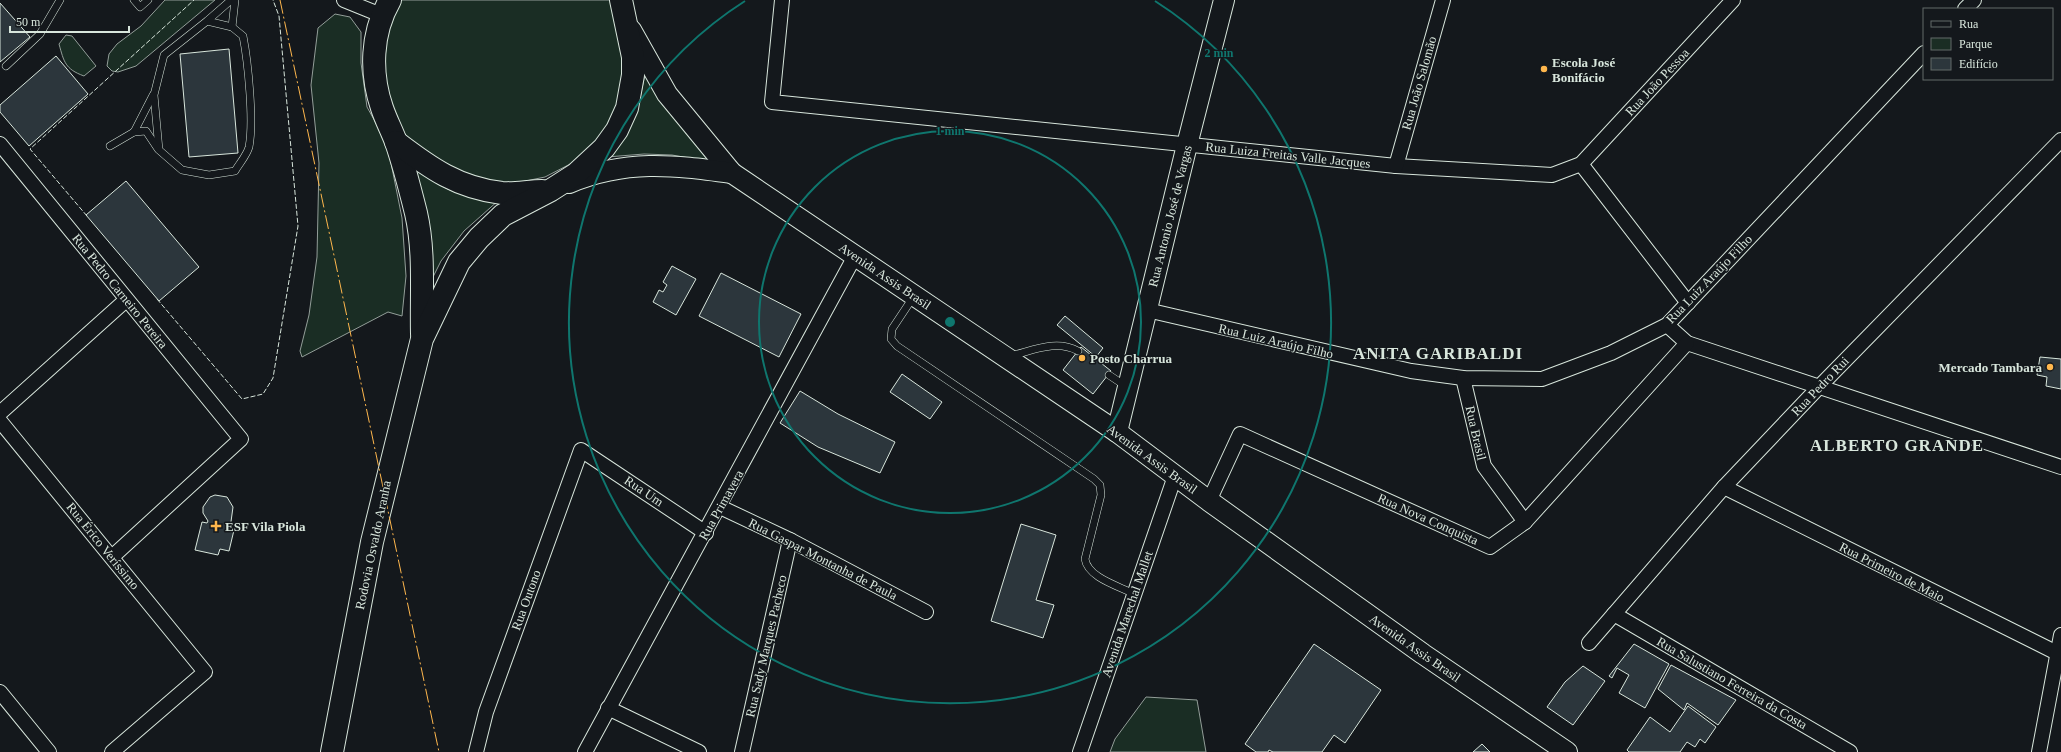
<svg xmlns="http://www.w3.org/2000/svg" width="2061" height="752" font-family="'Times New Roman',serif">
	<style>
		.green { fill: #1a2d24; stroke: #939e99 }
		.building { fill: #2c363c; stroke: #d8e6dc }
		.lines { fill: none; stroke-linecap: round; stroke-linejoin: round }
		.lane-casing { stroke: #d8e6dc; stroke-width: 8 }
		.street-casing { stroke: #d8e6dc; stroke-width: 16 }
		.secondary-casing { stroke: #d8e6dc; stroke-width: 22 }
		.highway-casing { stroke: #d8e6dc; stroke-width: 24 }
		.lane { stroke: #14181c; stroke-width: 7 }
		.street { stroke: #14181c; stroke-width: 14 }
		.secondary { stroke: #14181c; stroke-width: 20 }
		.highway { stroke: #14181c; stroke-width: 22 }
		.fence { stroke: #d8e6dc; stroke-width: 1; stroke-dasharray: 5 2; stroke-linecap: butt }
		.power { stroke: #ffb74d; stroke-width: 1; stroke-dasharray: 14 3 2 3; stroke-linecap: butt }
		.ring { fill: none; stroke: #0f766e; stroke-width: 2 }
		.poi-dot { fill: #ffb74d; stroke: #14181c; stroke-width: 1.5 }
		.labels { text-anchor: middle; dominant-baseline: central; stroke-width: 3; stroke-linejoin: round; paint-order: stroke }
		.poi-label { font-size: 13px; font-weight: bold; fill: #d8e6dc; stroke: #14181c; text-anchor: start }
		.street-label { font-size: 13px; fill: #d8e6dc; stroke: #14181c }
		.district-label { font-size: 17px; font-weight: bold; letter-spacing: 1px; fill: #d8e6dc; stroke: #14181c }
		.centre { fill: #0f766e; stroke: #14181c; stroke-width: 2 }
		.ring-label { font-size: 12px; text-anchor: middle; font-weight: bold; fill: #0f766e; stroke: #14181c; stroke-width: 3; stroke-linejoin: round; paint-order: stroke }
	</style>
	<rect width="100%" height="100%" fill="#14181c"/>
	<g class="green">
		<path d="M165,0H215L136,66L118,72L112,71L107,66L109,54L117,44L141,26Z"/>
		<path d="M398,0H610L626,54L618,106L601,136L576,161L545,177L511,184L476,182L416,148L405,134L388,103L382,51Z"/>
		<path d="M335,14L350,17L361,32V63L367,107L387,143L402,218L406,276L402,316L388,312L302,357L300,351L309,315L317,257L319,163L311,85L318,28Z"/>
		<path d="M66,35L72,36L96,66L84,76C65,69 64,62 59,44Z"/>
		<path d="M645,74L717,163L672,155L644,154L607,157L634,115L640,98Z"/>
		<path d="M416,169C447,192 461,197 499,200L464,231L441,261L427,289Z"/>
		<path d="M1146,697L1197,700L1206,752H1110L1115,739Z"/>
	</g>
	<g class="building">
		<path d="M0,3L30,37L0,62Z"/>
		<path d="M229,49L238,153L189,157L180,54Z"/>
		<path d="M56,56L88,94L29,146L0,112V105Z"/>
		<path d="M126,181L199,267L159,301L86,215Z"/>
		<path d="M672,266L696,279L676,315L653,302L659,290L663,292L667,285L663,282Z"/>
		<path d="M721,273L801,314L779,357L699,316Z"/>
		<path d="M1065,316L1103,348L1096,357L1057,325Z"/>
		<path d="M1081,347L1111,371L1093,394L1063,370Z"/>
		<path d="M2040,357L2061,359V389L2046,386L2047,377L2037,375Z"/>
		<path d="M902,374L942,402L930,419L890,392Z"/>
		<path d="M800,391L838,414L895,442L880,473L818,447L780,423Z"/>
		<path d="M215,495L227,497L233,507L230,529L234,530L229,551L220,549L218,555L195,550L202,522L207,523L208,521L203,513V507L210,497Z"/>
		<path d="M1021,524L1056,535L1036,600L1054,605L1043,638L991,621Z"/>
		<path d="M1314,644L1381,690L1345,743L1334,735L1322,752H1273L1269,750L1268,752H1256L1245,744Z"/>
		<path d="M1634,644L1669,664L1645,708L1619,693L1629,675L1617,668L1612,678L1609,676Z"/>
		<path d="M1671,665L1736,700L1718,725L1687,703L1684,710L1658,689Z"/>
		<path d="M1583,666L1605,681L1573,725L1547,707L1565,682Z"/>
		<path d="M1688,706L1716,727L1705,743L1700,739L1695,747L1687,742L1680,752H1629L1627,750L1650,717L1670,732Z"/>
		<path d="M1482,744L1490,752H1473Z"/>
	</g>
	<g class="lines">
		<g class="lane-casing">
			<g id="lane">
				<path d="M134,0L140,7L148,0"/>
				<path d="M207,21L232,27L243,36C248,62 254,121 249,147C247,155 239,164 235,171L209,175L182,170L159,150L154,95L164,55L207,21L231,0"/>
				<path d="M232,27L235,0"/>
				<path d="M6,66L40,34L60,0"/>
				<path d="M134,132L146,131L158,149"/>
				<path d="M110,146L134,132L153,95"/>
				<path d="M914,296L892,329L891,339L897,346L1094,479L1100,485L1101,495L1085,559C1088,578 1119,586 1134,594"/>
				<path d="M1010,356C1032,351 1056,339 1078,351"/>
				<path d="M1109,375L1127,387"/>
			</g>
		</g>
		<g class="street-casing">
			<g id="street">
				<path d="M344,0L381,15"/>
				<path d="M782,0L772,102L1396,166L1552,175L1581,164L1733,0"/>
				<path d="M1965,9L1974,0"/>
				<path d="M0,144L241,439L112,557"/>
				<path d="M1581,164L1688,303"/>
				<path d="M1396,166L1443,0"/>
				<path d="M1147,310L1411,371L1463,378L1542,379L1611,353L1667,325L1924,53"/>
				<path d="M1667,325L1687,343L2061,467"/>
				<path d="M1463,378L1484,466L1525,522"/>
				<path d="M0,413L126,300"/>
				<path d="M0,421L205,672L112,752"/>
				<path d="M1724,487L2061,655"/>
				<path d="M1209,501L1240,434L1490,547L1525,522L1687,343"/>
				<path d="M720,507L790,540L926,612"/>
				<path d="M1614,614L1850,752"/>
				<path d="M1589,643L1724,487L1819,387L2061,140"/>
				<path d="M0,692L49,752"/>
				<path d="M608,708L699,752"/>
				<path d="M476,752L486,712L581,450L706,533"/>
				<path d="M585,752L855,256"/>
				<path d="M742,752L790,540"/>
				<path d="M1080,752L1175,476"/>
				<path d="M2039,752L2061,635"/>
			</g>
		</g>
		<g class="secondary-casing">
			<g id="secondary">
				<path d="M631,30L667,94L732,173L1117,432L1209,501L1423,654L1567,752"/>
				<path d="M569,183C626,159 672,165 732,173"/>
				<path d="M1117,432L1187,145L1224,0"/>
			</g>
		</g>
		<g class="highway-casing">
			<g id="highway">
				<path d="M390,0C371,33 370,73 382,108C386,120 392,131 396,142C404,165 410,189 416,213C425,252 421,294 422,334"/>
				<path d="M396,142C430,168 458,188 502,193C515,194 529,191 542,191"/>
				<path d="M332,752L372,542L422,339L459,262L479,238L503,215L551,190L576,174L604,148L617,130L627,108L633,75V57L621,0"/>
			</g>
		</g>
		<use href="#lane" class="lane"/>
		<use href="#street" class="street"/>
		<use href="#secondary" class="secondary"/>
		<use href="#highway" class="highway"/>
		<g class="fence">
			<path d="M87,216L30,149L194,0"/>
			<path d="M157,299L242,399L263,394L273,378L298,226L279,16L273,0"/>
		</g>
		<path class="power" d="M280,0L439,752"/>
	</g>
	<g class="ring">
		<circle cx="950" cy="322" r="191"/>
		<path d="M1155 1A381 381 0 1 1 745 1"/>
	</g>
	<g class="poi-dot">
		<circle cx="1544" cy="69" r="4"/>
		<circle cx="1082" cy="358" r="4"/>
		<circle cx="2050" cy="367" r="4"/>
		<path d="M214 520h4v4h4v4h-4v4h-4v-4h-4v-4h4z"/>
	</g>
	<g class="labels">
		<g class="poi-label">
			<text x="1552" y="62">Escola José<tspan x="1552" dy="15">Bonifácio</tspan></text>
			<text x="1090" y="358">Posto Charrua</text>
			<text x="2042" y="367" text-anchor="end">Mercado Tambara</text>
			<text x="225" y="526">ESF Vila Piola</text>
		</g>
		<g class="street-label">
			<text transform="translate(1657 82) rotate(-47)">Rua João Pessoa</text>
			<text transform="translate(1419 83) rotate(-74)">Rua João Salomão</text>
			<text transform="translate(1288 155) rotate(6)">Rua Luiza Freitas Valle Jacques</text>
			<text transform="translate(1170 216) rotate(-76)">Rua Antonio José de Vargas</text>
			<text transform="translate(885 276) rotate(34)">Avenida Assis Brasil</text>
			<text transform="translate(1709 279) rotate(-46)">Rua Luiz Araújo Filho</text>
			<text transform="translate(120 291) rotate(51)">Rua Pedro Carneiro Pereira</text>
			<text transform="translate(1276 341) rotate(13)">Rua Luiz Araújo Filho</text>
			<text transform="translate(1820 386) rotate(-46)">Rua Pedro Rui</text>
			<text transform="translate(1476 433) rotate(77)">Rua Brasil</text>
			<text transform="translate(1152 459) rotate(36)">Avenida Assis Brasil</text>
			<text transform="translate(644 491) rotate(34)">Rua Um</text>
			<text transform="translate(721 505) rotate(-61)">Rua Primavera</text>
			<text transform="translate(1428 519) rotate(24)">Rua Nova Conquista</text>
			<text transform="translate(373 545) rotate(-78)">Rodovia Osvaldo Aranha</text>
			<text transform="translate(103 546) rotate(51)">Rua Érico Veríssimo</text>
			<text transform="translate(823 559) rotate(27)">Rua Gaspar Montanha de Paula</text>
			<text transform="translate(1892 572) rotate(27)">Rua Primeiro de Maio</text>
			<text transform="translate(526 600) rotate(-70)">Rua Outono</text>
			<text transform="translate(1127 614) rotate(-71)">Avenida Marechal Mallet</text>
			<text transform="translate(766 646) rotate(-77)">Rua Sady Marques Pacheco</text>
			<text transform="translate(1415 648) rotate(35)">Avenida Assis Brasil</text>
			<text transform="translate(1732 683) rotate(30)">Rua Salustiano Ferreira da Costa</text>
		</g>
		<g class="district-label">
			<text x="1438" y="353">ANITA GARIBALDI</text>
			<text x="1897" y="445">ALBERTO GRANDE</text>
		</g>
	</g>
	<circle cx="950" cy="322" r="6" class="centre"/>
	<g class="ring-label">
		<text x="1219" y="57">2 min</text>
		<text x="950" y="135">1 min</text>
	</g>
	<rect x="1923" y="8" width="130" height="72" fill="#14181c" stroke="#626a69"/>
	<rect x="1931" y="21" width="20" height="6" fill="#14181c" stroke="#626a69"/>
	<text x="1959" y="28" font-size="12" fill="#d8e6dc">Rua</text>
	<rect x="1931" y="38" width="20" height="12" fill="#1a2d24" stroke="#626a69"/>
	<text x="1959" y="48" font-size="12" fill="#d8e6dc">Parque</text>
	<rect x="1931" y="58" width="20" height="12" fill="#2c363c" stroke="#626a69"/>
	<text x="1959" y="68" font-size="12" fill="#d8e6dc">Edifício</text>
	<path d="M10 26v6h119v-6" fill="none" stroke="#d8e6dc" stroke-width="2"/>
	<text x="16" y="26" font-size="12" fill="#d8e6dc" stroke="#14181c" stroke-width="3" paint-order="stroke">50 m</text>
</svg>
